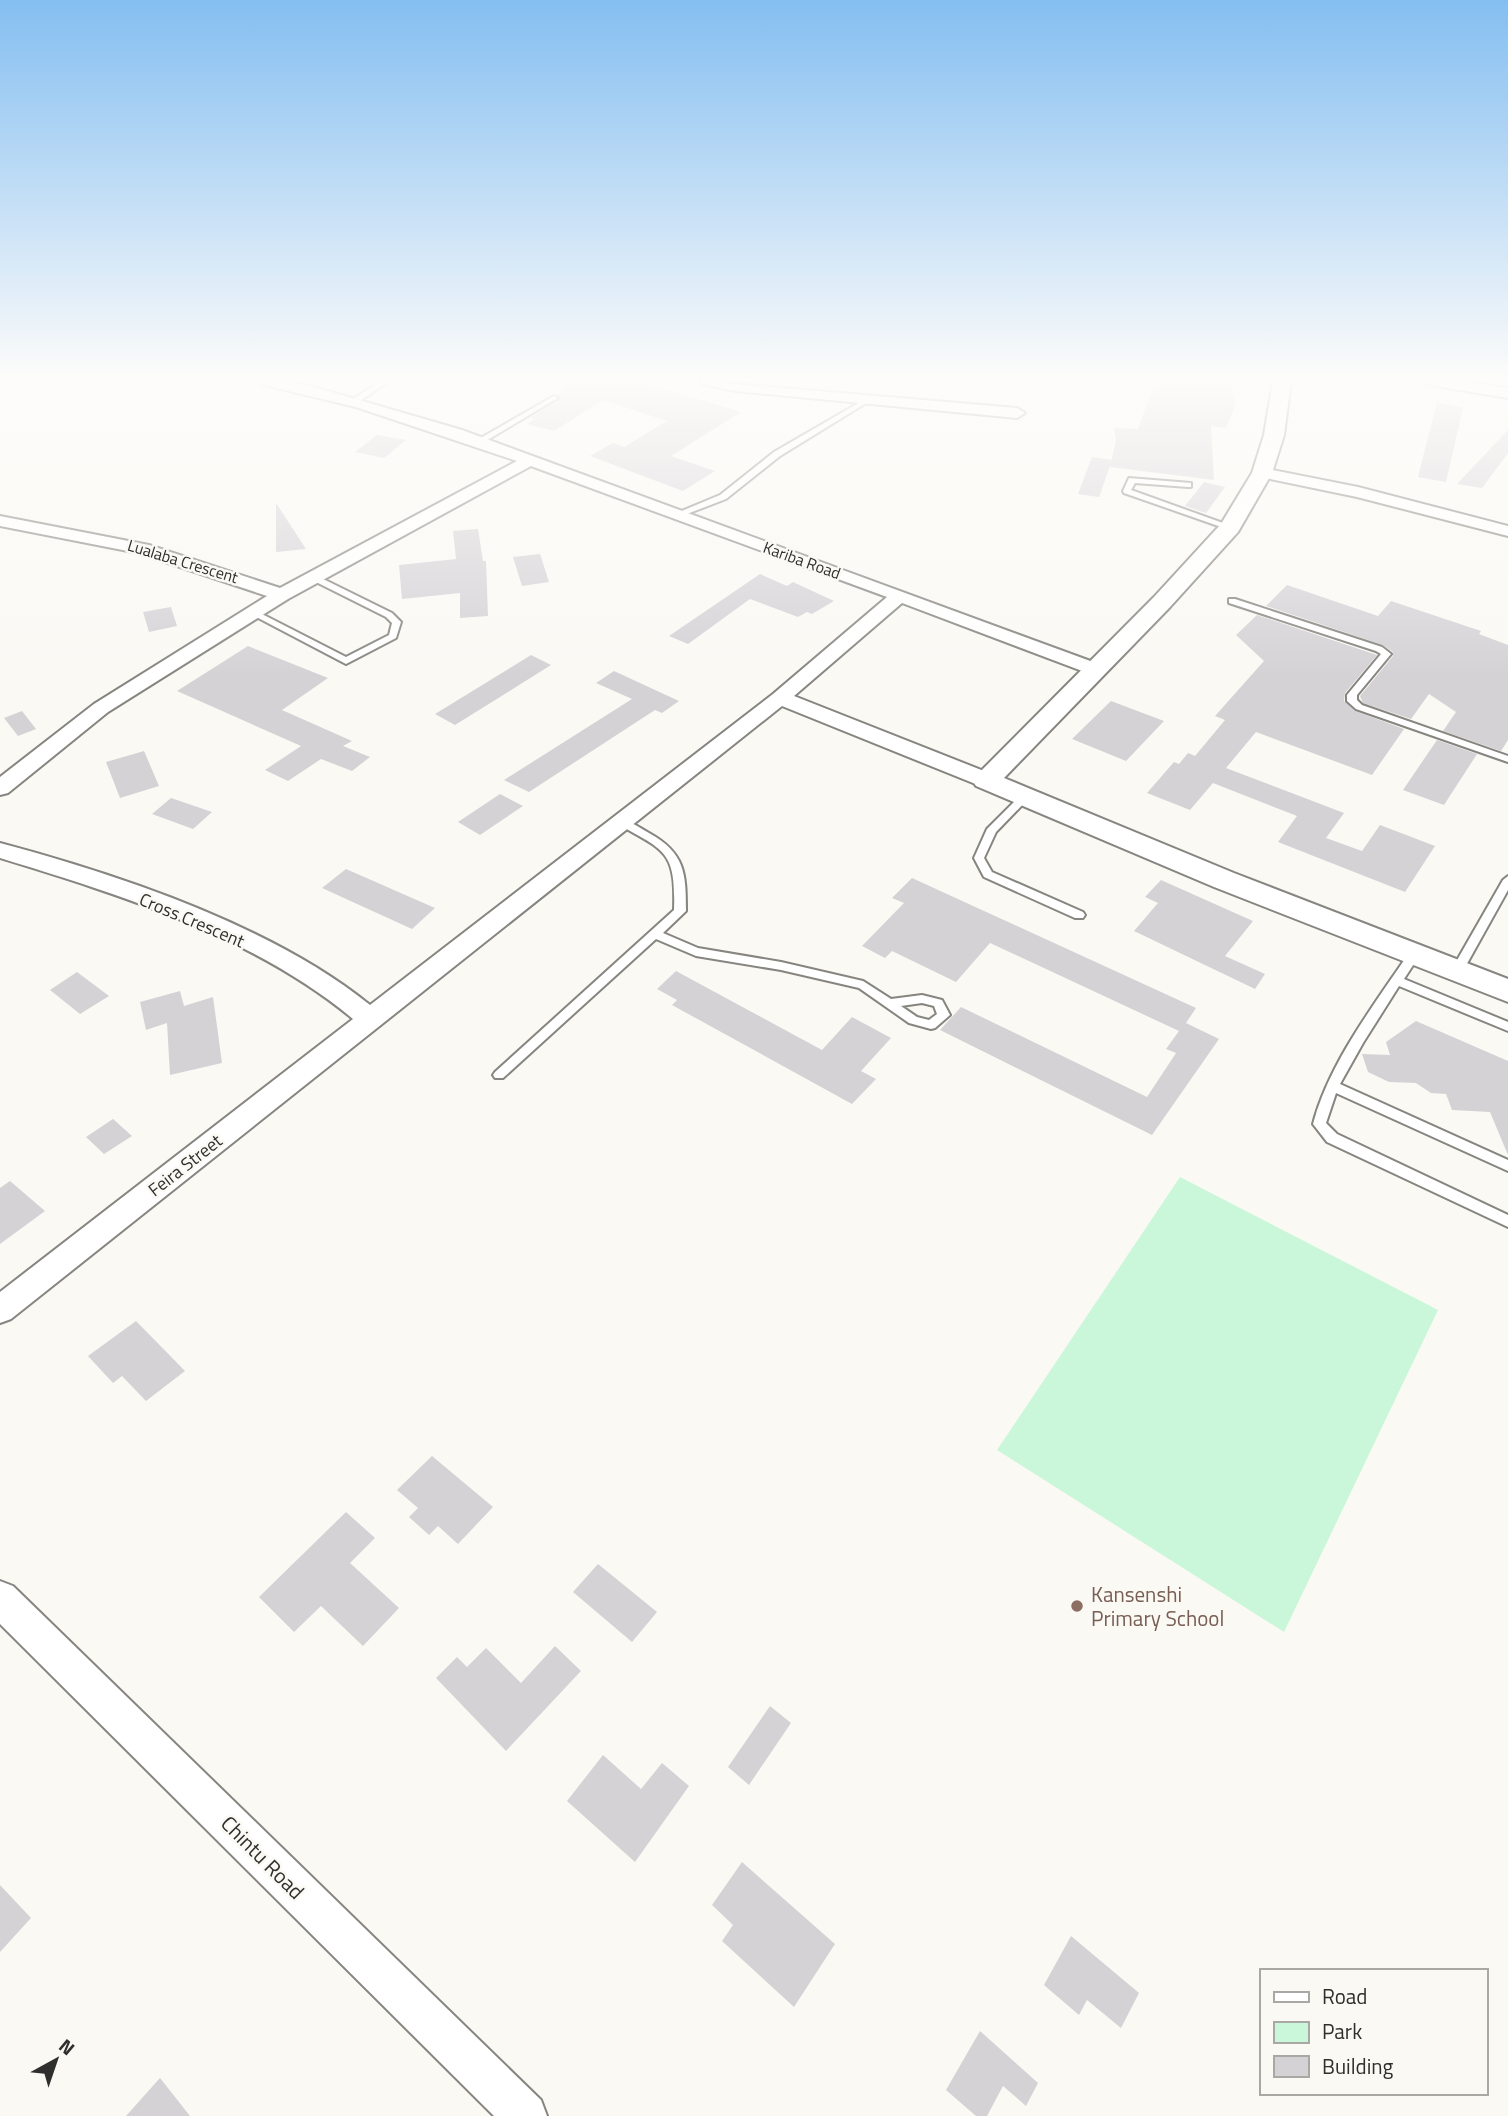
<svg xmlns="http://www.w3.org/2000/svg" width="1508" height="2116" font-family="'Titillium Web',sans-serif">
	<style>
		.green { fill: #caf7d9 }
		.building { fill: #d5d2d6 }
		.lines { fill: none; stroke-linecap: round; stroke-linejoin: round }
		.service-casing { stroke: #868580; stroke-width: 4 }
		.minor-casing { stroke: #868580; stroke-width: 4 }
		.tertiary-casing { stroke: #868580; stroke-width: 4 }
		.service { fill: #fff; fill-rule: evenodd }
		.minor { fill: #fff; fill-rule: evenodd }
		.tertiary { fill: #fff; fill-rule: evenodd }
		.education-dot { fill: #8d6e63; stroke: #fbf9f4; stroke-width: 2.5 }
		.labels { text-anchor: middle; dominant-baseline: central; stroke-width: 5; stroke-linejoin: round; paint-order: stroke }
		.far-street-label { font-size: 16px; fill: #2f2f2d; stroke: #fbf9f4 }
		.street-label { font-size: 18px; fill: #2f2f2d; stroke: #fbf9f4 }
		.near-education-label { font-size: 21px; fill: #785e54; stroke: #fbf9f4; text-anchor: start }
		.near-street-label { font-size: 21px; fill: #2f2f2d; stroke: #fbf9f4 }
	</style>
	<rect width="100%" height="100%" fill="#fbf9f4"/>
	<path class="green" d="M1180,1177L1438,1310L1284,1632L997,1450Z"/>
	<g class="building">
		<path d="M574,381H638L741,412L671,456L715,471L683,491L590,456L613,443L624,447L667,421L603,400L554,431L527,424L535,419L530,418L559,400L557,395Z"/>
		<path d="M1156,381H1229L1236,403L1226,428L1211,426L1214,480L1110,467L1116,440L1114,428L1138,429Z"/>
		<path d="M1437,402L1463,408L1446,482L1418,477Z"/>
		<path d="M1508,430V453L1482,488L1457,484Z"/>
		<path d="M377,435L406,440L384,458L355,452Z"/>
		<path d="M1092,457L1112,460L1099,497L1078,494Z"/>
		<path d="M1204,482L1225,487L1206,513L1185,506Z"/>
		<path d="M276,503L306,549L276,552Z"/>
		<path d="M478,529L483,561H486L488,616L460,618V593L402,599L399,565L456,559L453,531Z"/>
		<path d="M540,554L549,582L522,586L513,557Z"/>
		<path d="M760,574L787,586L793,582L834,601L812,614L807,612L798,617L750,599L688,644L669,636Z"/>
		<path d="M1287,585L1378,616L1391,601L1481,631L1479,634L1508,645V740L1501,751L1443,731L1456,712L1429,694L1411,719L1363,703L1360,696L1393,656V652L1383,645L1266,606Z"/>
		<path d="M171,607L177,626L149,632L143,612Z"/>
		<path d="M1257,615L1377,655L1345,693L1344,701L1355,711L1404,729L1372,775L1256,732L1226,768L1344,813L1326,838L1362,851L1380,825L1435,846L1405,892L1278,842L1297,816L1213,783L1190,810L1147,793L1174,762L1179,764L1188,753L1195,756L1225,720L1215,716L1264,661L1236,635Z"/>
		<path d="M248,646L328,678L282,710L352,741L343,746L370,757L352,771L321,759L288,781L265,770L301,746L177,691Z"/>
		<path d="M531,655L551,665L455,725L435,714Z"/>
		<path d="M614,671L679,701L662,713L655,710L529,792L504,780L632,699L596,683Z"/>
		<path d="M1111,701L1164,721L1126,761L1072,739Z"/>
		<path d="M22,711L36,729L18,736L4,718Z"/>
		<path d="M1437,740L1477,754L1444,805L1403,790Z"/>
		<path d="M144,751L159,786L120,798L106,762Z"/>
		<path d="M500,794L523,806L480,835L458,822Z"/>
		<path d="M171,798L212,812L193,829L152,814Z"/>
		<path d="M346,869L435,908L412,929L322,888Z"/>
		<path d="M912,878L1196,1008L1186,1023L1219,1039L1152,1135L940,1030L961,1007L1147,1097L1176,1053L1166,1049L1179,1031L990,943L956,982L892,951L885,958L862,946L904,903L892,898Z"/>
		<path d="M1161,880L1253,921L1225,956L1265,974L1255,989L1134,931L1158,903L1145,897Z"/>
		<path d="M676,971L822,1050L852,1017L891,1038L861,1071L876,1079L852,1104L672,1005L677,1000L657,989Z"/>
		<path d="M77,972L109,996L80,1014L50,990Z"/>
		<path d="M180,991L184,1006L213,997L222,1063L170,1075L167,1023L146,1030L140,1002Z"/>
		<path d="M1416,1021L1508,1061V1155L1490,1112L1452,1110L1446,1094L1431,1093L1416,1083L1389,1082L1368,1072L1362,1054L1390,1055L1386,1042Z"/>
		<path d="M113,1119L132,1136L104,1154L86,1137Z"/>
		<path d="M10,1181L45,1211L0,1244V1188Z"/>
		<path d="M136,1321L185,1371L146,1401L122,1376L113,1383L88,1356Z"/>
		<path d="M432,1456L493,1507L458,1544L438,1526L429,1535L409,1517L418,1508L397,1490Z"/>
		<path d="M346,1512L375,1538L350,1563L399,1608L363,1646L321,1606L294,1632L259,1597Z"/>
		<path d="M598,1564L657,1612L632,1642L573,1592Z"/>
		<path d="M555,1646L581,1671L506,1751L436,1678L457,1657L467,1667L486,1648L521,1683Z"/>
		<path d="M770,1706L791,1723L749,1785L728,1767Z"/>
		<path d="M603,1755L641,1789L662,1763L689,1786L635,1862L567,1801Z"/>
		<path d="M742,1862L835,1944L794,2007L722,1941L733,1925L712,1905Z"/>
		<path d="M0,1885L31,1918L0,1952Z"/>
		<path d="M1071,1936L1139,1993L1121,2028L1087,2000L1079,2015L1044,1985Z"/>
		<path d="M980,2031L1038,2083L1026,2106L1003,2086L987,2116H976L946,2090Z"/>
		<path d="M160,2078L190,2116H126Z"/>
	</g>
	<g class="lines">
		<g class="service-casing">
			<g id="service">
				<path d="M381,381H389L357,403L350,401Z"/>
				<path d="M554,396L558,398L556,399L479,445L472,443Z"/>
				<path d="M869,397L873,399L871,400L780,456L726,499L679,517L672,515L720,495L774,452Z"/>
				<path d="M1129,478L1191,483V487H1188L1135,483L1131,490L1234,527L1227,529L1124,493L1123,491Z"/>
				<path d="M315,575L392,613L401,622L396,638L346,664L249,613L256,611L346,657L389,635L392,623L386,617L312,580L311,578Z"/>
				<path d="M1229,599H1235L1382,647L1391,654L1357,695V700L1362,705L1508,756V762L1356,709L1347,701V695L1381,654L1376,651L1229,603Z"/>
				<path d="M1024,795L1029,798L996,832L984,858L992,872L1083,912L1085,915L1083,918H1075L984,877L974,858L987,829L1020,796Z"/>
				<path d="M620,818C630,821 640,828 649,833C685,853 686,873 686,911L663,933L698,948L781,962L863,981L891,999L922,995L942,1000L950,1015L935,1028L931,1029L909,1023L859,988L781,970L696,956L656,939L503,1078H495L493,1075L495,1072L674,910C676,850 665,851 616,823V819ZM922,1003L934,1006L937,1014L929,1020L917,1017L901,1006Z"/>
				<path d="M1508,876V890L1464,969L1458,973L1454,972L1452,969L1503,880Z"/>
				<path d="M1413,952L1419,956L1404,979L1508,1022V1031L1399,986L1363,1043L1340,1084L1508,1160V1171L1336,1093L1326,1123L1337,1134L1508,1215V1227L1327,1142L1313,1124C1329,1063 1374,1005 1409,953Z"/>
			</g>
		</g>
		<g class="minor-casing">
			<g id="minor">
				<path d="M258,381H286L314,387L462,430L1104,666L1107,670L1097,676L1090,674L902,603L794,696L994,775L997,780L994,785H978L782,706L11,1319L0,1323V1292L353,1019C255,937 121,895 0,858V843C120,875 274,927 370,1005L773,694L887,597L531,466L288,599L108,712L8,793L0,795V777L94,704L267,596L138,553L0,526V516L149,545L280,588L517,461L356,407L260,384Z"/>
				<path d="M700,381L1017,408L1025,413L1017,418L736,391L702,384Z"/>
				<path d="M1423,381H1458L1508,388V398L1430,385Z"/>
				<path d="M1262,468L1358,487L1508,526V536L1357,497L1256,476L1254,473Z"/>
				<path d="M0,1581L13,1586L541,2100L547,2116H494L0,1624Z"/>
			</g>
		</g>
		<g class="tertiary-casing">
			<path id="tertiary" d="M1273,381H1291L1284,435L1272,473L1238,532L1170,607L1004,778L1234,873L1508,979V1002L1214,887L976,786L972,780L1154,597L1221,524L1252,473L1264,435Z"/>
		</g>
		<use href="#service" class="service"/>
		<use href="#minor" class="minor"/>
		<use href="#tertiary" class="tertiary"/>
	</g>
	<linearGradient id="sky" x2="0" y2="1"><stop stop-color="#84bef1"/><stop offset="0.56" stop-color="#fdfcfa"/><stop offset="1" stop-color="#fdfcfa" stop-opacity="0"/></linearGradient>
	<rect width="1508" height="677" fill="url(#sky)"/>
	<circle class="education-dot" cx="1077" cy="1606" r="7"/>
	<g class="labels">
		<g class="far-street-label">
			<text transform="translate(802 560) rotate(20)">Kariba Road</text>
			<text transform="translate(183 561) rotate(17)">Lualaba Crescent</text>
		</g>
		<g class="street-label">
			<text transform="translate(192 920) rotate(23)">Cross Crescent</text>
			<text transform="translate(185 1165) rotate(-38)">Feira Street</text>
		</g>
		<g class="near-education-label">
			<text x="1091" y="1594">Kansenshi<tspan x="1091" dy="24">Primary School</tspan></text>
		</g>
		<g class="near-street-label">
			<text transform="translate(263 1857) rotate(45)">Chintu Road</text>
		</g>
	</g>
	<rect x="1260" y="1969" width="228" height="126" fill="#fbf9f4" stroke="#a9a8a4" stroke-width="2"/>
	<rect x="1274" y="1992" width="35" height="10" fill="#ffffff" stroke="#a9a8a4" stroke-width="2"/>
	<text x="1322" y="2004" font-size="21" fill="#2f2f2d">Road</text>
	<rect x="1274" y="2022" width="35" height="21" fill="#caf7d9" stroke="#a9a8a4" stroke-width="2"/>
	<text x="1322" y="2039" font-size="21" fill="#2f2f2d">Park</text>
	<rect x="1274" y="2056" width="35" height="21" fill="#d5d2d6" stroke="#a9a8a4" stroke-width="2"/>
	<text x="1322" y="2074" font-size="21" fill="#2f2f2d">Building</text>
	<g transform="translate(56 2060) rotate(40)" stroke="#fbf9f4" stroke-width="5" paint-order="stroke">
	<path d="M0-5L12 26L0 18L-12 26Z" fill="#2f2f2d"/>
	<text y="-10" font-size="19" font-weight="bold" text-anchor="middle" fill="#2f2f2d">N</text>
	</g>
</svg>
